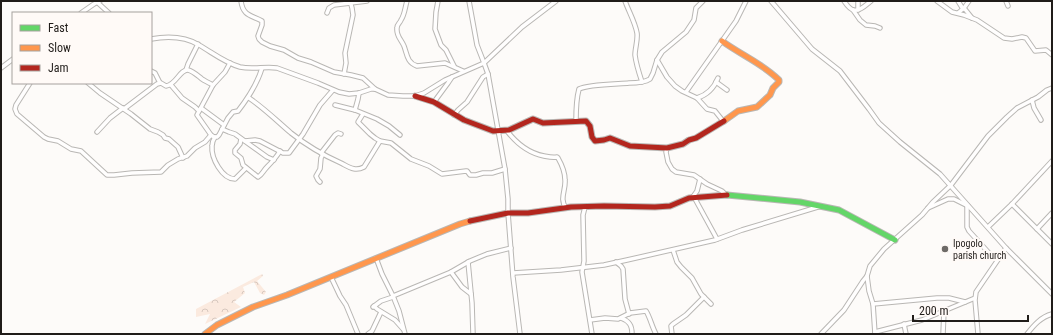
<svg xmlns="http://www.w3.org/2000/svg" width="1053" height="335" font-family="'Roboto Condensed',sans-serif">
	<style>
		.forest { fill: url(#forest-crowns) }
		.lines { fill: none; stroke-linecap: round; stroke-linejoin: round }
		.street-casing { stroke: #b9b7b4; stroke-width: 5.5 }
		.fast-casing { stroke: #b9b7b4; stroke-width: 7 }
		.slow-casing { stroke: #b9b7b4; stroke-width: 7 }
		.jam-casing { stroke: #b9b7b4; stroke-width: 7 }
		.street { stroke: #fffefe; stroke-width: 3.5 }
		.fast { stroke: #63d668; stroke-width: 5 }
		.slow { stroke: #ff974d; stroke-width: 5 }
		.jam { stroke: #b3261e; stroke-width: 5 }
		.poi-dot { fill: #6d6a67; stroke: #fffaf7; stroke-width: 1.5 }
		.labels { text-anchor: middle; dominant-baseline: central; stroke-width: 4; stroke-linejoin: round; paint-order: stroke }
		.poi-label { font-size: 10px; fill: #201c19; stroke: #fffaf7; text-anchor: start }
	</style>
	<defs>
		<pattern id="forest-crowns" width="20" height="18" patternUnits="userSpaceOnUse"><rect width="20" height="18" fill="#fbeadf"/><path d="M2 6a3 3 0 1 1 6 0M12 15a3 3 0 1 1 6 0" fill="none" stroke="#d7c8bf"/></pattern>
	</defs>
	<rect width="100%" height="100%" fill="#fdfbf9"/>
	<path class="forest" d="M262,274L263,276L257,281L266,292L264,295L260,293L254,282L243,287L245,293L234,302L241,307L205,324L210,314L196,317V309Z"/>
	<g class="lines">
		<g class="street-casing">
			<g id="street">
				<path d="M241,1C243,16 251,15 262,21V25L258,36L259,39L262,42L270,46L284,50L298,58L311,62L334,72L351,75L363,78L375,89"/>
				<path d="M407,1C405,7 405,14 401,20C400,23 397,24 397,28C396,36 401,39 404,46C407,54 407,63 417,66L445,63L463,71"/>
				<path d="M438,1L436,12L435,29L441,45L446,50L454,66"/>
				<path d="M469,1L477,45L484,63L488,74L505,169L508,199V213L513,277L520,334"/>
				<path d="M625,1C629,12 635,22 637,33C638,40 635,48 635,55C636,64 639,73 642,82"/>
				<path d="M771,1L812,49L840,71L869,109L879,123L900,142L940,174L1006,248L1052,294"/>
				<path d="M844,1C846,4 850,10 854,10C859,12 867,4 871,1"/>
				<path d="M858,1V10"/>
				<path d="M937,1L952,12L964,15L977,20L1004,38L1012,39L1022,37L1026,38L1035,51L1046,50L1052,55"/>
				<path d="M958,1L963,9"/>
				<path d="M1006,1L1008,6"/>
				<path d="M98,3L109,13"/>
				<path d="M964,8L972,18"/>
				<path d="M853,10L860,20L866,25L875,26L880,28"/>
				<path d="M81,13L94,4L100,1"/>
				<path d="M327,13L329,8L334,5L367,1"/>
				<path d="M958,13L964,8L969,1"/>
				<path d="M151,39C168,36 184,36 199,45C213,53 225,63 240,67C253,70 265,66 277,68L318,83L339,92L349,94L359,93L371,89H375L388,95L403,96H415L424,93L445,80L484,63L522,27L556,1"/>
				<path d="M657,60L667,77L675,86L682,91L697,98L707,109L715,111L723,121"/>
				<path d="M230,63L225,72L213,85L197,115L211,135L214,137H217L219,135L228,118L233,112L238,111C248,98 257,85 262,68"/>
				<path d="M1,68L13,59"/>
				<path d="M186,70L188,64L198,44"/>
				<path d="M151,71L155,73L160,83"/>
				<path d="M344,74L346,63L345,53L353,15L352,8L350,1"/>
				<path d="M716,82L727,90"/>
				<path d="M30,83L16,105L15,109L17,114L44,137L48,139L58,141L71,149L81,151L107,175H114L132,173L161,172L168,165L178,159L187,156L195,148L205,142L211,135"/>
				<path d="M88,83L100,93L131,114L150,129L158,132L163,135L165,138L169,139L178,147L183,158"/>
				<path d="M171,85L182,98L195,107L199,111"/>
				<path d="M686,92L736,21L746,1"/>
				<path d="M249,98C264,108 277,121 291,133C306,145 323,155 341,163C349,167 355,172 364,167L380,141"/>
				<path d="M697,98C707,95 714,88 718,78"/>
				<path d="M1032,100L1034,108L1041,120"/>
				<path d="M434,102L448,83L452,77"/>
				<path d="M335,105L355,110L377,119L389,126L400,135"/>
				<path d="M201,108L224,125"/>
				<path d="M124,109L157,84L161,83L166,86C176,85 180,69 188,70C193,71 198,76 202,79C205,81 209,83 213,85"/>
				<path d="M355,110L358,99L359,93"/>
				<path d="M363,114L358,122L370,134L375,138L380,141L391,143L411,159L429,166L442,174L466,171H467L470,175H476L483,173H492L505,169"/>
				<path d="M454,115L458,110L467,102L483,77L488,74"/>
				<path d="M576,121C576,110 576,100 579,89C588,84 618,84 629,83C636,83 644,83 650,79L653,73L657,60L662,52L686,32L694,20L696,8L703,1"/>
				<path d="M222,129L229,132L235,134L267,157L274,160"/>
				<path d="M507,131C517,144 528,153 544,156C549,157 553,158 557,157L558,158C562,165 565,173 565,180C566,190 559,199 566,208"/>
				<path d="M97,132L110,118L123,108"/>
				<path d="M215,137C213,140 212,143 212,146C211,158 222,179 235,179L246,168"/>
				<path d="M241,139L240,144L235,150V153L241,158L243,165L258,177C262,175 263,171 267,167C272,162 276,158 280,151"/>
				<path d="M245,141L255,140L260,141L283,153H289L303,134L320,105L333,90"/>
				<path d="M667,148L666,152L668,162L672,169L676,172L694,175L707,184L722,191L726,195"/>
				<path d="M321,153L335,135L338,133L341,134"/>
				<path d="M320,182L318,180L316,176L320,169L321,158L323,154"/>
				<path d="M694,197L717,239"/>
				<path d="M692,198L697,191L700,179"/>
				<path d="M1012,204L1052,244"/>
				<path d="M967,206V227L969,231L989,253L997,260"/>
				<path d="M585,207L583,215L584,261L582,272L592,334"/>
				<path d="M928,208L948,199H954L968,206"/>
				<path d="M988,227L1012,204L1052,161"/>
				<path d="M1037,229L1052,213"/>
				<path d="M673,250L677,262L681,267L692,278L701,294L711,304"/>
				<path d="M376,258L382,274L393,296L399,311L405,334"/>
				<path d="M468,262L472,303L473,334"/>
				<path d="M616,262L621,266L623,269L625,299L629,314"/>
				<path d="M451,272L462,287L471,294"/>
				<path d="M513,273L561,270L604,265L627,260L715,240L742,230L821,206"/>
				<path d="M331,277L340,296L346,305L358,334"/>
				<path d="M393,296L451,272L470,261L487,254L511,248"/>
				<path d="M873,304L937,298H949L965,302"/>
				<path d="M374,306L377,309L395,320L403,329"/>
				<path d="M373,307L381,301L393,297"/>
				<path d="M621,318C629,321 632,325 632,334"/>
				<path d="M590,320L605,318L618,319L630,313L646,311C650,317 652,327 656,334"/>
				<path d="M904,324L906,334"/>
				<path d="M875,332L922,320L975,298"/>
				<path d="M368,334L372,331L381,312"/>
				<path d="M672,334L671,326L673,324L686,315L704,297"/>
				<path d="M821,334L844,310L863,281L867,276"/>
				<path d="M875,334L873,304L869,291L867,276L870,266L884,249L922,215L933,202L951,185L988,136L1007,117L1017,108L1038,97L1047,90L1052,88"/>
				<path d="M943,334L944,311"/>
				<path d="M978,334L975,300L976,292L1006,248"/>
				<path d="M1027,334C1034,325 1041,317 1052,314"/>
			</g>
		</g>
		<g class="fast-casing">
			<path id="fast" d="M727,195L800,202L839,210L895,240"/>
		</g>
		<g class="slow-casing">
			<g id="slow">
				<path d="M722,41C741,55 762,63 779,80V82L773,88L770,95L757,107L738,111L724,121"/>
				<path d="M205,334L217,325L253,307L287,295L460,224L470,221"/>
			</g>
		</g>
		<g class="jam-casing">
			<g id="jam">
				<path d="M415,96L434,102L464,120L493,131L509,130L533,119L543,123L586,121L590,126L592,137L595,141L604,140L610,138L630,146L667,148L683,144L689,140L696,138L724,121"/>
				<path d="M470,221L508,213H528L571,207L604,206L655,207L670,206L689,198L727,195"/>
			</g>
		</g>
		<use href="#street" class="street"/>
		<use href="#fast" class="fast"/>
		<use href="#slow" class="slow"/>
		<use href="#jam" class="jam"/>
	</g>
	<circle class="poi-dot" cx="945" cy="249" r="4"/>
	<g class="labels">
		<g class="poi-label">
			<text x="953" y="243">Ipogolo<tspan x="953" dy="12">parish church</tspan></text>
		</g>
	</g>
	<rect width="1053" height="335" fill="none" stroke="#201c19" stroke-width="4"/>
	<rect x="12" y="12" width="140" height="72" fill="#fffaf7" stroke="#a6a19e"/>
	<rect x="20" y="25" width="20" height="6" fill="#63d668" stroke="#a6a19e"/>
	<text x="48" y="32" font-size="12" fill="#201c19">Fast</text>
	<rect x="20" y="45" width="20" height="6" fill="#ff974d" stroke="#a6a19e"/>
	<text x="48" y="52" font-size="12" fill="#201c19">Slow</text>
	<rect x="20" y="65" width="20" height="6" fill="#b3261e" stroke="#a6a19e"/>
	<text x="48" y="72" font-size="12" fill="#201c19">Jam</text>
	<path d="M913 315v6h115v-6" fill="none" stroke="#201c19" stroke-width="2"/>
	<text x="919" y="315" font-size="12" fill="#201c19" stroke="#fffaf7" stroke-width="3" paint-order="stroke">200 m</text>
</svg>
